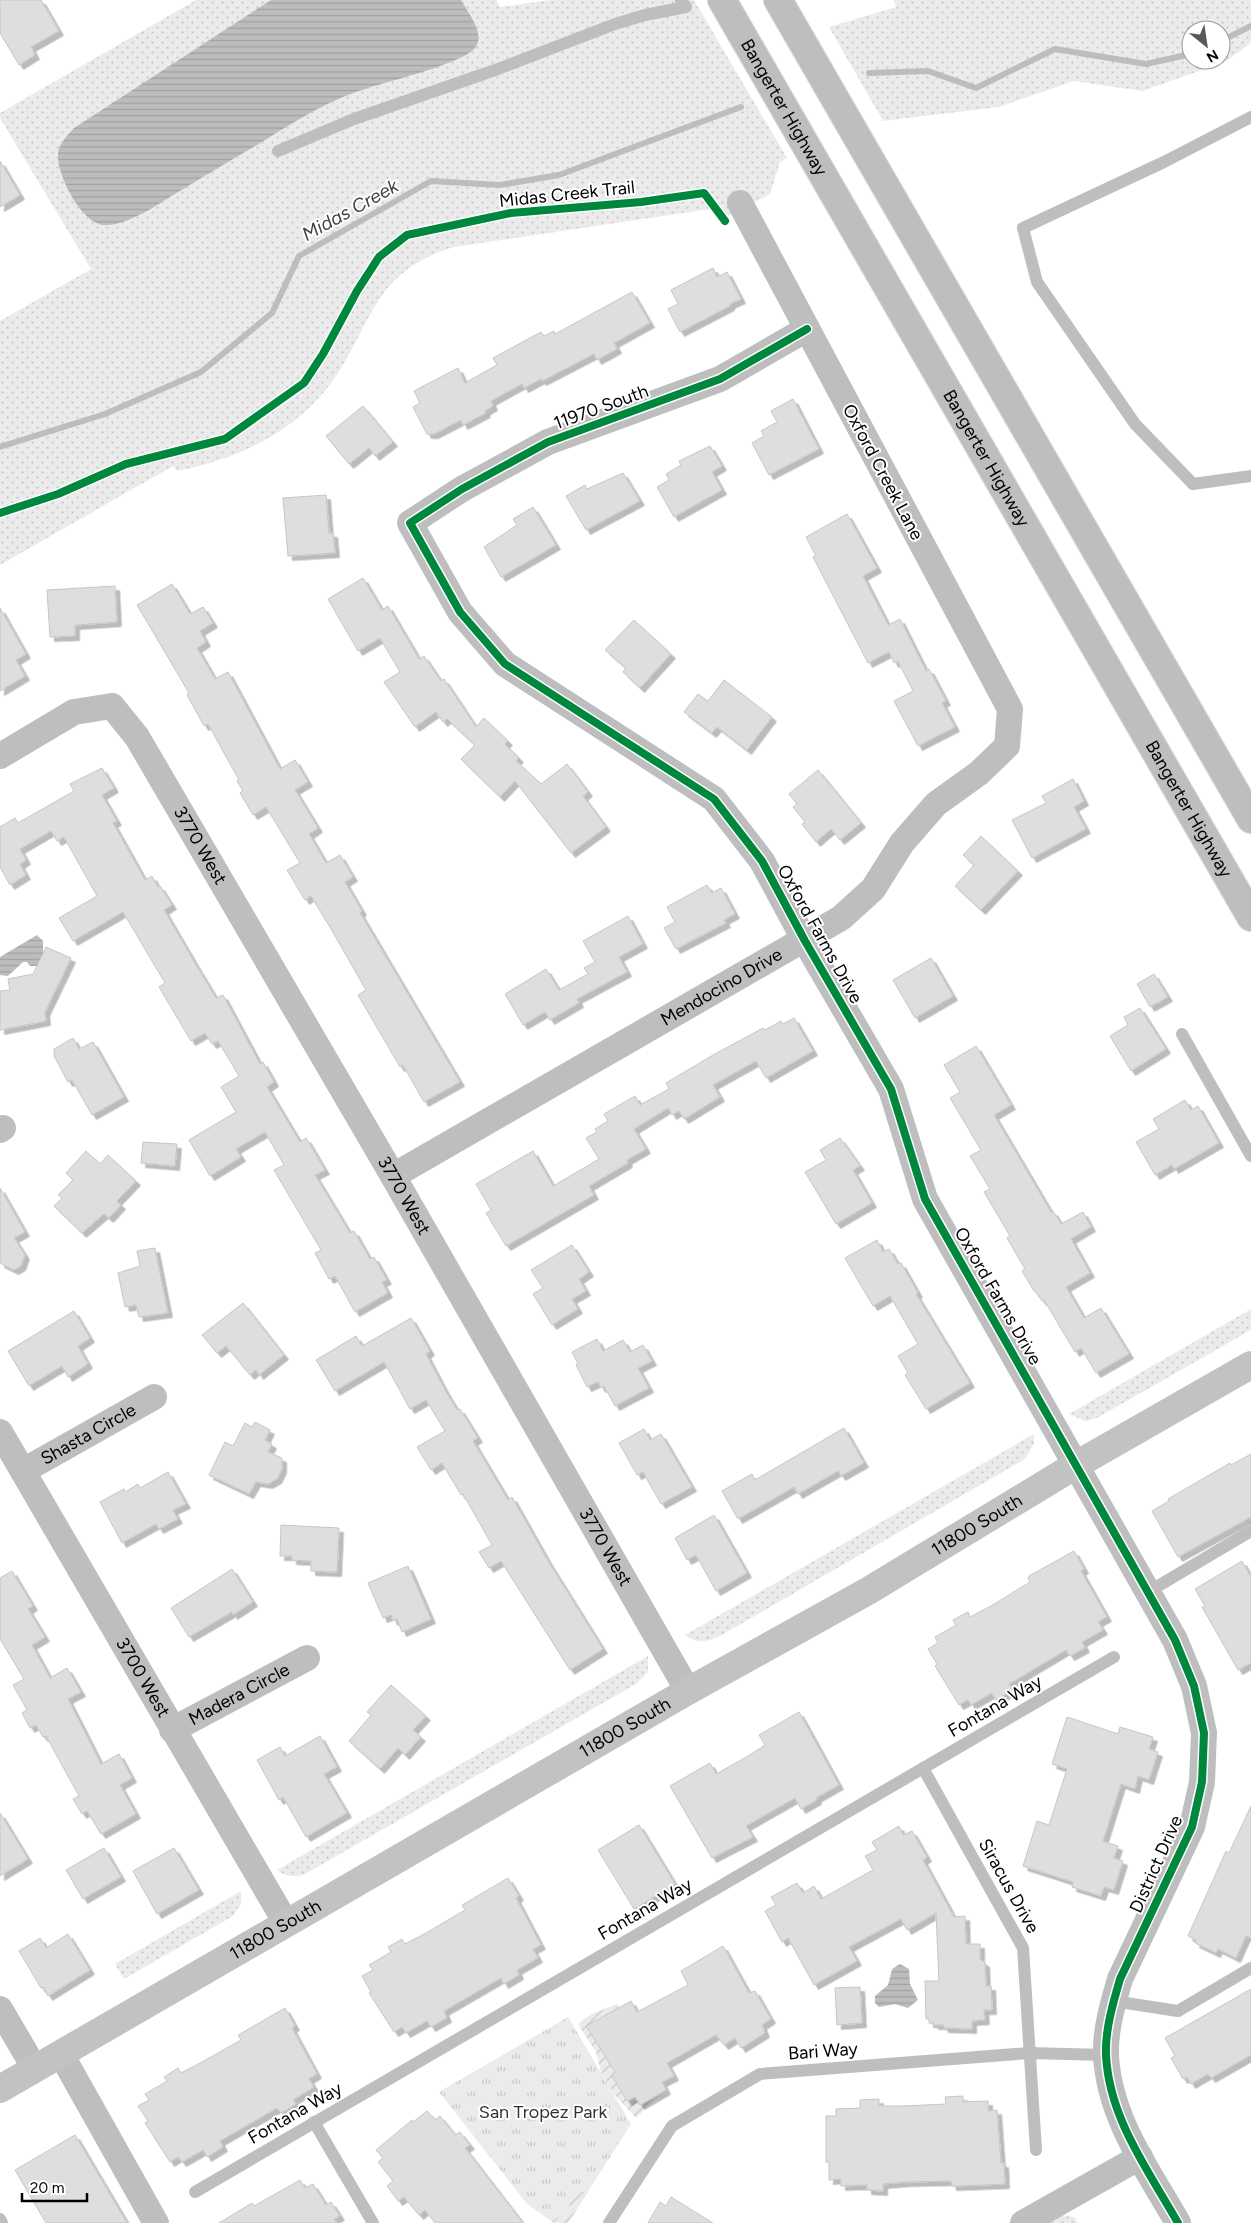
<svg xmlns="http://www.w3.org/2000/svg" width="1251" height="2223" font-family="Figtree,sans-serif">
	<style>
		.grass { fill: url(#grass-dots); fill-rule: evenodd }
		.park { fill: url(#park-tufts) }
		.garden { fill: url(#garden-furrows) }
		.water { fill: url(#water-rules) }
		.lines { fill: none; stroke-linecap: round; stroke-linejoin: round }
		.stream { stroke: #bdbdbd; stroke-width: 6 }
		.building { fill: #dedede; stroke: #c6c6c6; filter: url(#shadow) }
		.highway-casing { stroke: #dbdbdb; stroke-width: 30 }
		.lane { stroke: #bebebe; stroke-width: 12 }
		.street { stroke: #bebebe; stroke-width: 26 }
		.secondary { stroke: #c2c2c2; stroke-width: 28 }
		.highway { stroke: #bebebe; stroke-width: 28 }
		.cycleway-casing { stroke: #fff; stroke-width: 11 }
		.cycleway { stroke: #00873e; stroke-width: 8 }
		.labels { text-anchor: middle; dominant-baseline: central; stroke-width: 4; stroke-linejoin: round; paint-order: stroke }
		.street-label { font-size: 18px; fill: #000; stroke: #fff }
		.park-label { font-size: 18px; fill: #313131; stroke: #fff }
		.water-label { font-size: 19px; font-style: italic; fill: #424242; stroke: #fff }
	</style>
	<defs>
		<pattern id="grass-dots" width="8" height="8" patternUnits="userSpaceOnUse" patternTransform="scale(1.25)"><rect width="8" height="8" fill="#ebebeb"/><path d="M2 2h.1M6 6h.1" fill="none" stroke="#c8c8c8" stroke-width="1.8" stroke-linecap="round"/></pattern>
		<pattern id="park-tufts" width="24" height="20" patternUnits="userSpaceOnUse" patternTransform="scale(1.25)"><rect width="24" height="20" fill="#ebebeb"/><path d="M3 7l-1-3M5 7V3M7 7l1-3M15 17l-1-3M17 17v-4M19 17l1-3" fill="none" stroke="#c8c8c8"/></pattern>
		<pattern id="garden-furrows" width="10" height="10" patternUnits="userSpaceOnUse" patternTransform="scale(1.25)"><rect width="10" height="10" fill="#ebebeb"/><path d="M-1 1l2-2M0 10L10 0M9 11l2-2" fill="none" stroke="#c8c8c8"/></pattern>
		<pattern id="water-rules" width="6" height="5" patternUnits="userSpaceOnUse" patternTransform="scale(1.25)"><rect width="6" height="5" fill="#bdbdbd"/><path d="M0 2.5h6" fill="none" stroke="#a1a1a1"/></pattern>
		<filter id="shadow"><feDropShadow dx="4.5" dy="4.5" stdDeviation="0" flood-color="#0004"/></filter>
	</defs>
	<rect width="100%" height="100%" fill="#fff"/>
	<g class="grass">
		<path d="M196,0H496L500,7L550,0H694L787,158L780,162L770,194L723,219L717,208L454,247C377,271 376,313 338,373C302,429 240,459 177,471L173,466L0,565V321L91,269L0,118V113Z"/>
		<path d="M894,0H1251V43L1225,62L1142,91L1074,81L999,107L883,121L829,27L896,7ZM1191,30H1221V60H1191Z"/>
		<path d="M1251,1309V1330L1097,1418L1085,1421L1069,1414Z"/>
		<path d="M1034,1434V1444L1025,1459L720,1636C707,1642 697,1644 685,1635Z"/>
		<path d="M648,1656V1672L636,1684L305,1874C296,1878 286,1877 277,1870Z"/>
		<path d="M241,1891V1904L233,1916L124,1979L115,1964Z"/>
		<path d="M1062,2215L1074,2217L1078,2223H1049Z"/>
	</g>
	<path class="park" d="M568,2017L631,2124L568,2223H554L527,2204L439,2092Z"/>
	<g class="garden">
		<path d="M617,2004L619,2007L587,2026L615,2072L612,2076L627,2101L635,2097L641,2105L665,2092L649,2105L636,2118L613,2093L601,2072L596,2052L579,2026L580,2022L592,2014Z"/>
		<path d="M580,2192H588L568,2223H554L551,2221L566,2214L570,2209L569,2204Z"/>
	</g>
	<g class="water">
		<path d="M271,0H461C468,13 486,34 475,48C464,63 386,82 365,89C324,102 293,123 257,145C221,166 185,188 149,210C135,217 121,225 105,225C82,225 57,175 58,155C58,144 67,136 74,128Z"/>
		<path d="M37,935L43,941V954L37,966H30L27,962H23L8,976L0,975V957Z"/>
		<path d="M900,1964L909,1969L910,1984L918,2000L908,2008L895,2004L879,2007L875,2003V1996L888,1985L892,1969Z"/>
	</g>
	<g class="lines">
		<g class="stream">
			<path d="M1221,41L1251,26"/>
			<path d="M869,73L928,71L976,88L1055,49L1146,64L1191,54"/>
			<path d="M0,447L105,414L201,372L272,313L299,256L431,181L500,185L559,175L741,107"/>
		</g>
	</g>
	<g class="building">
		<path d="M0,0H41L59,31L31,47L35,55L19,65L0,33Z"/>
		<path d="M0,161L20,195L0,207Z"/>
		<path d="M713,268L717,277L727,272L741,299L730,304V306L680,332L668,309L678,304L671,290Z"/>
		<path d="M632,292L650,323L614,343L617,349L597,360L594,354L542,381L541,379L524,388L522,384L491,401L493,406L485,411L486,413L463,425L461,420L434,434H427L413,407L420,403L414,391L458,368L465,383L497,365L493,358L541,332L544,336L554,331L555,334Z"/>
		<path d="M793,399L819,449L769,475L752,443L764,436L761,431L777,422L771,411Z"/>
		<path d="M363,406L393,442L375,456L369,448L349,464L326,436Z"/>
		<path d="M710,446L722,466L712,472L722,490L674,517L657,487L669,480L666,474L681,465L679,461Z"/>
		<path d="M623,473L640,501L586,530L566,496L585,485L587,489Z"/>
		<path d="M326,495L329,533H333L335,553L288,556L283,498Z"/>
		<path d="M533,507L556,545L501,577L484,547L517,525L513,519Z"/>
		<path d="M847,514L877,568L863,576L888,625L900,619L926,671L929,669L946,701L942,703L955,727L918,746L894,701L913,691L898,661L894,663L889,652L868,663L813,557L816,556L806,537Z"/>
		<path d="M363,578L382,610L388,606L419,659L424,656L441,681L444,679L476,727L484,718L508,741L505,744L519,758L516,761L541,784L567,764L588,792L583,796L606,827L571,853L515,781L500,797L461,759L475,745L447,719L443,722L436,712L415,727L384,682L400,672L380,638L358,651L328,599Z"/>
		<path d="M172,584L190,614L203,607L213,623L200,631L206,642L197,648L215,679L228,672L280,769L295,760L308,782L295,790L318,828L309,834L326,863L340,855L353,877L345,882L362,911L360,913L460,1082L424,1102L403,1065L400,1067L358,995L366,990L331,929L311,896L305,900L287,870L300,863L266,807L253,815L240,793L243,791L237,781L239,780L208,724L204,726L187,695L189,693L137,605Z"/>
		<path d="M115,586L117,622L75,625V636L50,637L47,590Z"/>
		<path d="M0,608L26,654L16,660L25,676L0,691Z"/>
		<path d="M634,620L671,654L640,688L623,672L626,668L605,650Z"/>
		<path d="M724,680L772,717L747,750L717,727L712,733L684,712L698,694L708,701Z"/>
		<path d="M102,768L114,788L102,795L117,821L113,823L145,880L152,876L158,887L160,886L172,905L164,910L196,965L216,998L223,995L260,1064L263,1062L274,1082L267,1087L300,1142L306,1138L325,1170L315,1175L350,1233L354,1231L370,1259L374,1257L387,1280L382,1282L388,1293L355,1312L335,1276L329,1279L315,1253L321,1250L274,1170L284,1165L265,1132L236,1149L241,1157L210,1176L189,1140L236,1112L221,1087L239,1076L218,1041L212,1044L205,1033L191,1041L159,987L165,983L123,912L73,941L59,918L97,896L64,837L57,841L51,831L20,849L26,860L20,864L26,875L10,885L0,867V827L15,818L18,823L74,791L70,784Z"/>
		<path d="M818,770L861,823L840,840L831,829L816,842L802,824L805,822L793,807L797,804L789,794Z"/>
		<path d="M1073,779L1084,801L1074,807L1086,829L1032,858L1012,820L1046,803L1042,796Z"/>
		<path d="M981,836L1018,871L981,910L955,886L974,865L963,855Z"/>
		<path d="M707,885L712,893L721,888L735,914L724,920L726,923L676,949L664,928L675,922L667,907Z"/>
		<path d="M628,916L643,944L619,957L627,972L577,999L579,1003L550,1020L545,1012L523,1025L505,994L546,969L559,990L588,974L584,968L595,962L583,941Z"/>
		<path d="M46,947L71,958L45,1012L46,1021L0,1030V991L10,990L8,979L33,974Z"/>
		<path d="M931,958L953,996L915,1018L893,980Z"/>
		<path d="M1154,974L1168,997L1150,1007L1137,984Z"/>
		<path d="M1140,1008L1166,1049L1131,1071L1110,1036L1128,1025L1124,1017Z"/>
		<path d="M794,1018L813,1051L766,1078L756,1061L713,1085L720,1097L684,1119L679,1111L672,1115L668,1108L634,1129L646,1149L627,1160L628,1163L589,1186L594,1195L506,1246L486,1213L491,1210L476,1184L533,1151L553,1186L599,1159L586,1138L597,1132L595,1129L608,1121L604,1114L635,1096L640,1105L669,1089L666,1083L713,1055L763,1028L765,1030L781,1021L783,1024Z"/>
		<path d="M73,1038L79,1049L93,1042L124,1097L92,1115L72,1080L68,1082L54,1056V1049Z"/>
		<path d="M976,1046L1011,1105L994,1115L1051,1212L1053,1211L1061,1224L1083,1212L1091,1227L1071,1239L1090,1273L1066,1287L1084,1318L1101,1308L1129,1354L1096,1373L1081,1348L1075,1352L1044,1300L1042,1301L1035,1291H1034L1022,1271L1025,1269L1007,1238L1010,1236L984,1192L990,1189L970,1156L981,1150L950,1098L960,1092L944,1065Z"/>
		<path d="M1185,1100L1191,1110L1198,1106L1219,1143L1174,1169L1172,1165L1155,1175L1136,1142L1159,1129L1153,1119Z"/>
		<path d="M840,1138L860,1166L853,1170L872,1203L836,1224L805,1172L826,1160L820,1150Z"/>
		<path d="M143,1142L177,1144L175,1166L141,1163Z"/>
		<path d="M86,1151L100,1164L108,1155L136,1181L117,1201L121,1205L109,1218L104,1214L82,1233L54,1206L62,1198L58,1195L73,1180L66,1173Z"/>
		<path d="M0,1188L25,1232L14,1238L25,1255L21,1266L14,1270L0,1263Z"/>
		<path d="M877,1240L883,1252L889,1249L898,1264L901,1263L918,1293L916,1294L970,1383L926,1409L905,1375L908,1373L898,1356L918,1344L890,1296L873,1306L845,1258Z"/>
		<path d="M572,1245L589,1272L579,1279L586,1291L572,1299L578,1309L552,1325L533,1294L543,1288L531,1270Z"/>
		<path d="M155,1248L168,1313L139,1317L136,1305L125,1307L118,1273L140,1266L137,1251Z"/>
		<path d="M243,1303L284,1355L259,1375L256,1370L250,1375L226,1346L217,1353L202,1335Z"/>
		<path d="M74,1311L90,1338L78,1346L88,1364L68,1377L62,1366L29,1386L8,1351Z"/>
		<path d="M411,1318L430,1351L426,1354L445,1390L457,1410L460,1409L478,1438L473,1441L508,1500L512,1497L548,1561L603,1649L570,1670L501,1561L489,1568L479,1552L492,1545L463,1494L461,1495L442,1463L431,1470L417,1447L445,1431L426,1400L410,1409L384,1362L335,1391L316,1360L356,1336L362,1346Z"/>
		<path d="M597,1339L603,1351L623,1340L630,1352L643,1345L652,1361L638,1368L649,1388L615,1406L604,1386L601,1388L598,1382L587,1387L576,1365L578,1364L572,1352Z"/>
		<path d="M255,1422L270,1430L265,1440L272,1444L268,1452L282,1458V1469L277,1479L268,1484L256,1482L249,1494L209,1475L225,1442L233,1446L245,1423L252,1427Z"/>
		<path d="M844,1428L864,1463L841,1476L838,1471L798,1494L794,1487L738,1519L722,1491L752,1474L755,1480Z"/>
		<path d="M644,1429L650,1440L661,1434L692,1487L661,1504L643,1472L637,1475L619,1443Z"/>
		<path d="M1251,1454V1517L1178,1557L1152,1511L1169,1501L1168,1499L1230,1463L1231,1465Z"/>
		<path d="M168,1472L186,1504L173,1510L178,1519L159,1529L156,1524L122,1543L100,1502L124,1489L125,1492L138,1484L140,1488Z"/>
		<path d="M714,1515L747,1573L716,1591L696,1555L687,1560L675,1538Z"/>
		<path d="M281,1525L339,1528L337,1572L311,1571V1561L292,1560V1556H280Z"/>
		<path d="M1074,1551L1084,1569L1081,1571L1107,1617L1098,1622L1103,1630L1082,1642L1085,1648L1070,1656L1066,1650L1009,1684L1013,1690L996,1700L992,1693L971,1705L968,1700L959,1705L935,1666L937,1664L928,1649L938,1643L935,1637L956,1625L953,1620L968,1612L970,1617L991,1606L1030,1582L1028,1578L1029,1576Z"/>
		<path d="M1242,1561L1251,1577V1663L1238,1670L1202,1607L1205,1606L1195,1589Z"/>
		<path d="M408,1566L431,1619L402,1632L397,1619L393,1621L391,1615L383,1618L368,1583Z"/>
		<path d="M232,1569L253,1602L233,1615L232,1612L189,1637L171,1608Z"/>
		<path d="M12,1571L33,1606L28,1609L45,1637L32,1645L50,1678L67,1668L81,1692L68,1699L101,1764L119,1754L132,1778L120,1785L136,1814L101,1834L87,1811L82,1814L73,1799L79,1796L46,1736L43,1737L36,1725L30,1728L22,1713L27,1710L13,1685L24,1679L0,1639V1578Z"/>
		<path d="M391,1685L426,1716L413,1730L421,1737L405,1755L398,1748L380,1769L349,1741L371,1715L367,1712Z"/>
		<path d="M799,1712L839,1785L816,1798L817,1800L801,1809L795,1798L746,1826L753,1837L712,1858L670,1786L710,1763L716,1774L748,1756L765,1745L759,1735Z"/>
		<path d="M1067,1717L1118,1734L1120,1727L1153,1737L1149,1749L1158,1752L1149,1780L1138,1776L1135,1789L1121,1784L1103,1841L1118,1846L1114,1858L1123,1861L1114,1890L1104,1887L1101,1896L1072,1887L1073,1882L1023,1866L1037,1821L1049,1825L1067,1769L1052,1764Z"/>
		<path d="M320,1736L337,1767L324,1774L347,1813L306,1837L283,1797L279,1800L257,1760L280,1747L285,1756Z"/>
		<path d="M1251,1806V1938L1246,1936L1236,1958L1218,1949L1216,1953L1195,1943L1196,1940L1188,1936L1226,1851L1229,1853Z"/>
		<path d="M0,1813L28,1859L0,1876Z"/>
		<path d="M639,1825L675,1884L634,1909L598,1850Z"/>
		<path d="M899,1826L903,1835L912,1831L927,1857L923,1860L954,1917L965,1916L966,1944H980V1959L985,1963L986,1986H991L992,2010H984L985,2020L972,2021V2029L944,2028L943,2025H934V2023H929V2019H926L925,1981H939L936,1913L907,1930L901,1919L849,1947L857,1961L814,1985L788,1938L782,1942L765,1911L776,1905L771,1897L797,1883L803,1893L814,1886L821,1899L873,1870L865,1856L877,1850L872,1842Z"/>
		<path d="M104,1848L121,1877L83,1899L66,1870Z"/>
		<path d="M174,1848L199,1890L157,1914L133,1871Z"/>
		<path d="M508,1878L519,1896L516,1898L541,1945L533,1949L538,1958L517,1970L519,1975L504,1984L501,1978L444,2011L447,2018L431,2027L427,2021L406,2033L402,2027L394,2032L369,1993L371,1992L362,1976L373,1970L369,1965L391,1952L388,1947L402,1939L405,1944L426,1933L465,1910L462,1905L464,1904Z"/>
		<path d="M68,1934L90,1970L48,1996L43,1987L41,1988L19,1951L40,1938L46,1948Z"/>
		<path d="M723,1946L749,1993L755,1991L771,2019L762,2025L765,2033L741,2048L735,2038L724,2045L716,2035L667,2063L674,2076L662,2082L666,2090L640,2105L635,2097L627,2101L612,2076L615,2072L586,2026L631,2001L637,2012L688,1985L681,1971Z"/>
		<path d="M860,1987L862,2023L837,2025L835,1988Z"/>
		<path d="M1251,1989V2055L1211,2078L1208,2074L1191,2084L1187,2077L1183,2079L1171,2058L1175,2056L1165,2038Z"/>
		<path d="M285,2008L295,2026L292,2028L317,2074L309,2079L314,2087L293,2100L296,2104L281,2113L277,2108L220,2141L223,2147L207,2157L203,2150L182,2162L178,2157L170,2162L145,2123L148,2121L138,2106L149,2100L145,2094L167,2081L164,2077L178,2068L181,2073L202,2062L241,2040L238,2035L240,2034Z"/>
		<path d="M963,2096V2102L988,2101V2111L997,2110L1001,2163H1004L1005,2184L954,2186H952L951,2181L906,2182L883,2184V2191L867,2190V2185L841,2186V2179L829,2180V2162H826V2116H836V2109L860,2108V2100L879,2099V2106H903L946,2104L945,2097Z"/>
		<path d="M427,2111L435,2120L440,2116L455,2135L460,2132L470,2145L465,2148L523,2223H435L425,2210L419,2215L404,2197L398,2201L387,2186L393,2181L378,2162L383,2158L376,2150L412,2120L413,2122Z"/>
		<path d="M75,2135L127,2223H46L15,2170Z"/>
		<path d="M300,2180L305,2188L313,2184L326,2205L331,2202L340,2216L334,2219L337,2223H219L252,2203L254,2206Z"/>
		<path d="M671,2197L713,2223H648L660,2202L666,2206Z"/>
	</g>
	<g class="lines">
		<g class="highway-casing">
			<g id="highway">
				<path id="s7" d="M722,0L1251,917"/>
				<path d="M778,0L1251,819"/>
			</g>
		</g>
		<g class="lane">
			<path d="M1251,117L1164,162L1023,228L1037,282L1135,424L1193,484L1251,476"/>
			<path d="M278,151L354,119L498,69L615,24L645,15L686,7L681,0"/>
			<path d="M1182,1034L1251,1156"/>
			<path d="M1148,1592L1251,1531"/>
			<path d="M923,1768L1023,1948L1036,2150"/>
			<path d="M1113,2001L1178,2011L1251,1968"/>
			<path d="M314,2122L373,2223"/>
			<path d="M195,2192L1114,1657"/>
			<path d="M0,2219L2,2223"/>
			<path d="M609,2223L672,2126L760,2074L1029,2053L1106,2055"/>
		</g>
		<g class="street">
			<path d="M807,329L720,379L548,442L462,489L410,523L460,612L505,664L714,799L762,861L805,941L891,1089L925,1199L1175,1640L1194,1686L1204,1733L1202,1782L1192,1827L1120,1979C1113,2003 1105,2030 1106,2055C1109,2118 1148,2170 1178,2223"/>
			<path id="s1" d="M0,756L74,712L112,706L137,737L393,1176L688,1691"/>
			<path d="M0,1130L3,1128"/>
			<path id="s2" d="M393,1176L841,918L873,889L902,843L936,804L979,773L1007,746L1010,709L740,203"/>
			<path id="s3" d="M0,1432L286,1923"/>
			<path id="s4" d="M23,1471L154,1397"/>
			<path id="s5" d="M172,1730L307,1658"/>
			<path d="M0,2009L35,2069"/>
			<path d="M61,2054L156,2223"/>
			<path d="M1023,2223L1140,2157"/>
		</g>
		<path class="secondary" id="s6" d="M0,2089L688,1691L868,1591L1076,1465L1251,1365"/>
		<use href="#highway" class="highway"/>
		<g class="cycleway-casing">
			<g id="cycleway">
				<path d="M807,329L720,379L548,442L462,489L410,523L460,612L505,664L714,799L762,861L805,941L891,1089L925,1199L1175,1640L1194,1686L1204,1733L1202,1782L1192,1827L1120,1979C1113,2003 1105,2030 1106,2055C1109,2118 1148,2170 1178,2223"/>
				<path d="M0,513L58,494L126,464L225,439L304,383L323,354L357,291L379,257L407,235L511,213L641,202L704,193L725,221"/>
			</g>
		</g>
		<use href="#cycleway" class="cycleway"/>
	</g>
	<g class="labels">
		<g class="street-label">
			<text stroke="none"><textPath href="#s7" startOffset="124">Bangerter Highway</textPath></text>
			<text transform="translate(567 194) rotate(-6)">Midas Creek Trail</text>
			<text transform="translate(601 407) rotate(-20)">11970 South</text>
			<text stroke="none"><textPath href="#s7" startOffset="529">Bangerter Highway</textPath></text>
			<text transform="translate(883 472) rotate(62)">Oxford Creek Lane</text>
			<text stroke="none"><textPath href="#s7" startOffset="934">Bangerter Highway</textPath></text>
			<text stroke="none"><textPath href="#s1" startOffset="290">3770 West</textPath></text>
			<text transform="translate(820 934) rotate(61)">Oxford Farms Drive</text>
			<text stroke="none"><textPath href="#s2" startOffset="379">Mendocino Drive</textPath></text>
			<text stroke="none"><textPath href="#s1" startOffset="695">3770 West</textPath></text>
			<text transform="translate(998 1296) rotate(60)">Oxford Farms Drive</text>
			<text stroke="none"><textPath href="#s4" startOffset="75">Shasta Circle</textPath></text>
			<text stroke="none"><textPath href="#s6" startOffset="1128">11800 South</textPath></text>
			<text stroke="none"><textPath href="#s1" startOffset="1100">3770 West</textPath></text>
			<text stroke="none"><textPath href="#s3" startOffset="284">3700 West</textPath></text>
			<text stroke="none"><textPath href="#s5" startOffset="76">Madera Circle</textPath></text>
			<text transform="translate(995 1706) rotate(-30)">Fontana Way</text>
			<text stroke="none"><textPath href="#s6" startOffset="722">11800 South</textPath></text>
			<text transform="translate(1156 1864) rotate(-66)">District Drive</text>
			<text transform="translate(1009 1886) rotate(61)">Siracus Drive</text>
			<text transform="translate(645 1909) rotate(-30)">Fontana Way</text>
			<text stroke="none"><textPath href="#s6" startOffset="318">11800 South</textPath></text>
			<text transform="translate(823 2051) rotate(-4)">Bari Way</text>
			<text transform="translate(295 2113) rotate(-30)">Fontana Way</text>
		</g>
		<g class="park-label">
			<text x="543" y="2112">San Tropez Park</text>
		</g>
		<g class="water-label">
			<text transform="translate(350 210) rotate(-29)">Midas Creek</text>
		</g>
	</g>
	<g transform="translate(1206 45) rotate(150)"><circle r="24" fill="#ffffff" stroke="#999999"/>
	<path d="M0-4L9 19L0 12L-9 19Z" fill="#595959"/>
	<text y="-8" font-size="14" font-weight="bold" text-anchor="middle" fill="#000000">N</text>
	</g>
	<path d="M22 2193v8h65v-8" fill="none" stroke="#000000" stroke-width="2.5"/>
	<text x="30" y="2193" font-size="15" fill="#000000" stroke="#ffffff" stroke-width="4" paint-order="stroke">20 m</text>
</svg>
